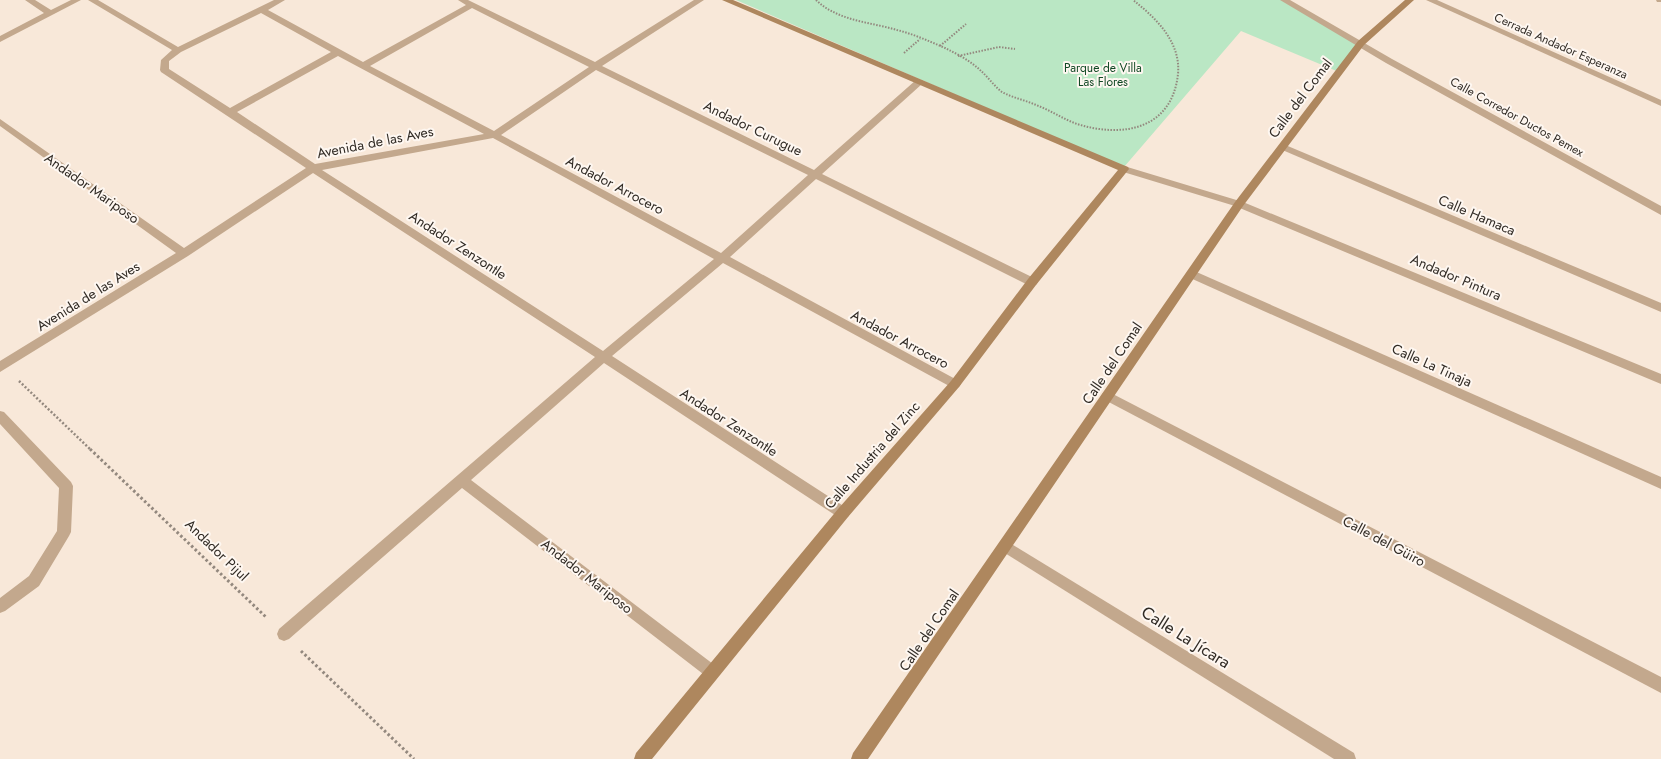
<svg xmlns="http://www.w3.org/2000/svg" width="1661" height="759" font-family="Jost,sans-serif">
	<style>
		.green { fill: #bae7c4 }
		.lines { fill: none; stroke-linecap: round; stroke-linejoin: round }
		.path-far2 { stroke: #93887e; stroke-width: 2; stroke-dasharray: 1.5 1.5; stroke-linecap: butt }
		.path-far1 { stroke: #93887e; stroke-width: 2.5; stroke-dasharray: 2 2; stroke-linecap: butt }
		.path { stroke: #93887e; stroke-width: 3; stroke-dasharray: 2.5 2.5; stroke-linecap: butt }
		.street { fill: #c3a88d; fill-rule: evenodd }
		.secondary { fill: #ae875e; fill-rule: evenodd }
		.labels { text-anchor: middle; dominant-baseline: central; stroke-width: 4; stroke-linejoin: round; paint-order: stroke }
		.far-street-label { font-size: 12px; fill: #312b25; stroke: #fef7f1 }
		.far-park-label { font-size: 12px; fill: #124925; stroke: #fef7f1 }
		.street-label { font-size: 14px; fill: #312b25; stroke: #fef7f1 }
		.near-street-label { font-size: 17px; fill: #312b25; stroke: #fef7f1 }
	</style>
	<rect width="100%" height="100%" fill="#f8e8d9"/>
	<path class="green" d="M736,0H1284L1361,43L1339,72L1241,31L1124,167Z"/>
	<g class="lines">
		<g class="path-far2">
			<path d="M816,0C838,21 870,22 897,30C913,34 929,41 945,48C957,54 971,61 981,71C988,77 994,86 1002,92C1013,98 1025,100 1036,105C1050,110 1063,119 1077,124C1122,138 1172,130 1178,74C1181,42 1156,18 1133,0"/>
			<path d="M940,46L966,24"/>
			<path d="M904,53L920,39"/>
			<path d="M958,56L999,47L1015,49"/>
		</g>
		<path class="path-far1" d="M19,381L91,450"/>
		<g class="path">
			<path d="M90,449L267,618"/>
			<path d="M301,651L414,759"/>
		</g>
		<g class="street">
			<path d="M25,0H35L51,10L71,0H81L0,42V36L44,13Z"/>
			<path d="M88,0H98L178,47L274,0H285L268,10L363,62L466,5L458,0H468L595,62L694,0H704L602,66L814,170L916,80H922L924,82L922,84L822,174L1036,279L1038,282L1036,285H1028L816,179L730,257L959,381L961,384L959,387L955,389L951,387L723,263L612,356L848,509L850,513L848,517L843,519L838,517L604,363L471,480L717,667L719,672L717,677L712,679L707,677L462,488L289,639L284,641L279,639L277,634L279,629L595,357L313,173L188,256L0,372V361L176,253L0,126V119L184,248L306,168L161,72L160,70L161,60L172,50ZM472,8L589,67L494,131L370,66ZM261,13L331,52L230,108L169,69V61L181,52ZM338,56L484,134L315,164L237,112ZM596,70L808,175L721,253L501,135ZM493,138L714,259L603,351L322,170Z"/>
			<path d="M1280,0H1290L1392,59L1661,206V215L1386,63Z"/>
			<path d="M1426,0H1437L1661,100V106Z"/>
			<path d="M1656,0H1661V2H1657Z"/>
			<path d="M1283,144L1661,303V312L1280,149L1278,147Z"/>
			<path d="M1124,166L1243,202L1661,374V384L1235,206L1120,171L1119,169Z"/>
			<path d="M1192,270L1661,477V489L1188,277L1187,274L1188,271Z"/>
			<path d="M1107,391L1661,677V693L1103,399L1101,396L1103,393Z"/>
			<path d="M0,411L4,412L71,482L73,486L71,532L69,536L39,586L5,611L0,613V598L29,576L57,531L59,488L0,424Z"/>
			<path d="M1005,540L1354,753L1356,759H1334L1000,550L998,546L1000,542Z"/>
		</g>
		<g class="secondary">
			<path d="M722,0H733L1128,167L1129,169L1036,285L959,387L848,517L652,759H634L636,753L838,509L951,381L1028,279L1118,170Z"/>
			<path d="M1405,0H1414L1364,45L1243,206L868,759H851L853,753L1235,202L1358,41Z"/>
		</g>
	</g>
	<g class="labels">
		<g class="far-street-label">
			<text transform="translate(1561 46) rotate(24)">Cerrada Andador Esperanza</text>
			<text transform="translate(1517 117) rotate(29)">Calle Corredor Ductos Pemex</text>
		</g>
		<g class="far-park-label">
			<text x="1103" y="68">Parque de Villa<tspan x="1103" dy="14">Las Flores</tspan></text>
		</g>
		<g class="street-label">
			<text transform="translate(1300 98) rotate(-53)">Calle del Comal</text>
			<text transform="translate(753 128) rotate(26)">Andador Curugue</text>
			<text transform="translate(375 142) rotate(-11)">Avenida de las Aves</text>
			<text transform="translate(615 185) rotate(28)">Andador Arrocero</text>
			<text transform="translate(92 188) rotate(35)">Andador Mariposo</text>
			<text transform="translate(1477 215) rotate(23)">Calle Hamaca</text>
			<text transform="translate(458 245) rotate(33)">Andador Zenzontle</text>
			<text transform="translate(1456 277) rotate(23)">Andador Pintura</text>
			<text transform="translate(88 296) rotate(-32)">Avenida de las Aves</text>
			<text transform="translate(900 339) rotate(28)">Andador Arrocero</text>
			<text transform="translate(1112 363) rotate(-56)">Calle del Comal</text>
			<text transform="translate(1432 365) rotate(24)">Calle La Tinaja</text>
			<text transform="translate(729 422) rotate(33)">Andador Zenzontle</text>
			<text transform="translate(872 455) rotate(-49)">Calle Industria del Zinc</text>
			<text transform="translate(1384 541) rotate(28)">Calle del Güiro</text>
			<text transform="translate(217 550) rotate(44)">Andador Pijul</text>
			<text transform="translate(587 576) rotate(38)">Andador Mariposo</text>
			<text transform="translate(929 630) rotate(-56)">Calle del Comal</text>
		</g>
		<g class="near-street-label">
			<text transform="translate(1186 637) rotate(32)">Calle La Jícara</text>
		</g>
	</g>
</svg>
